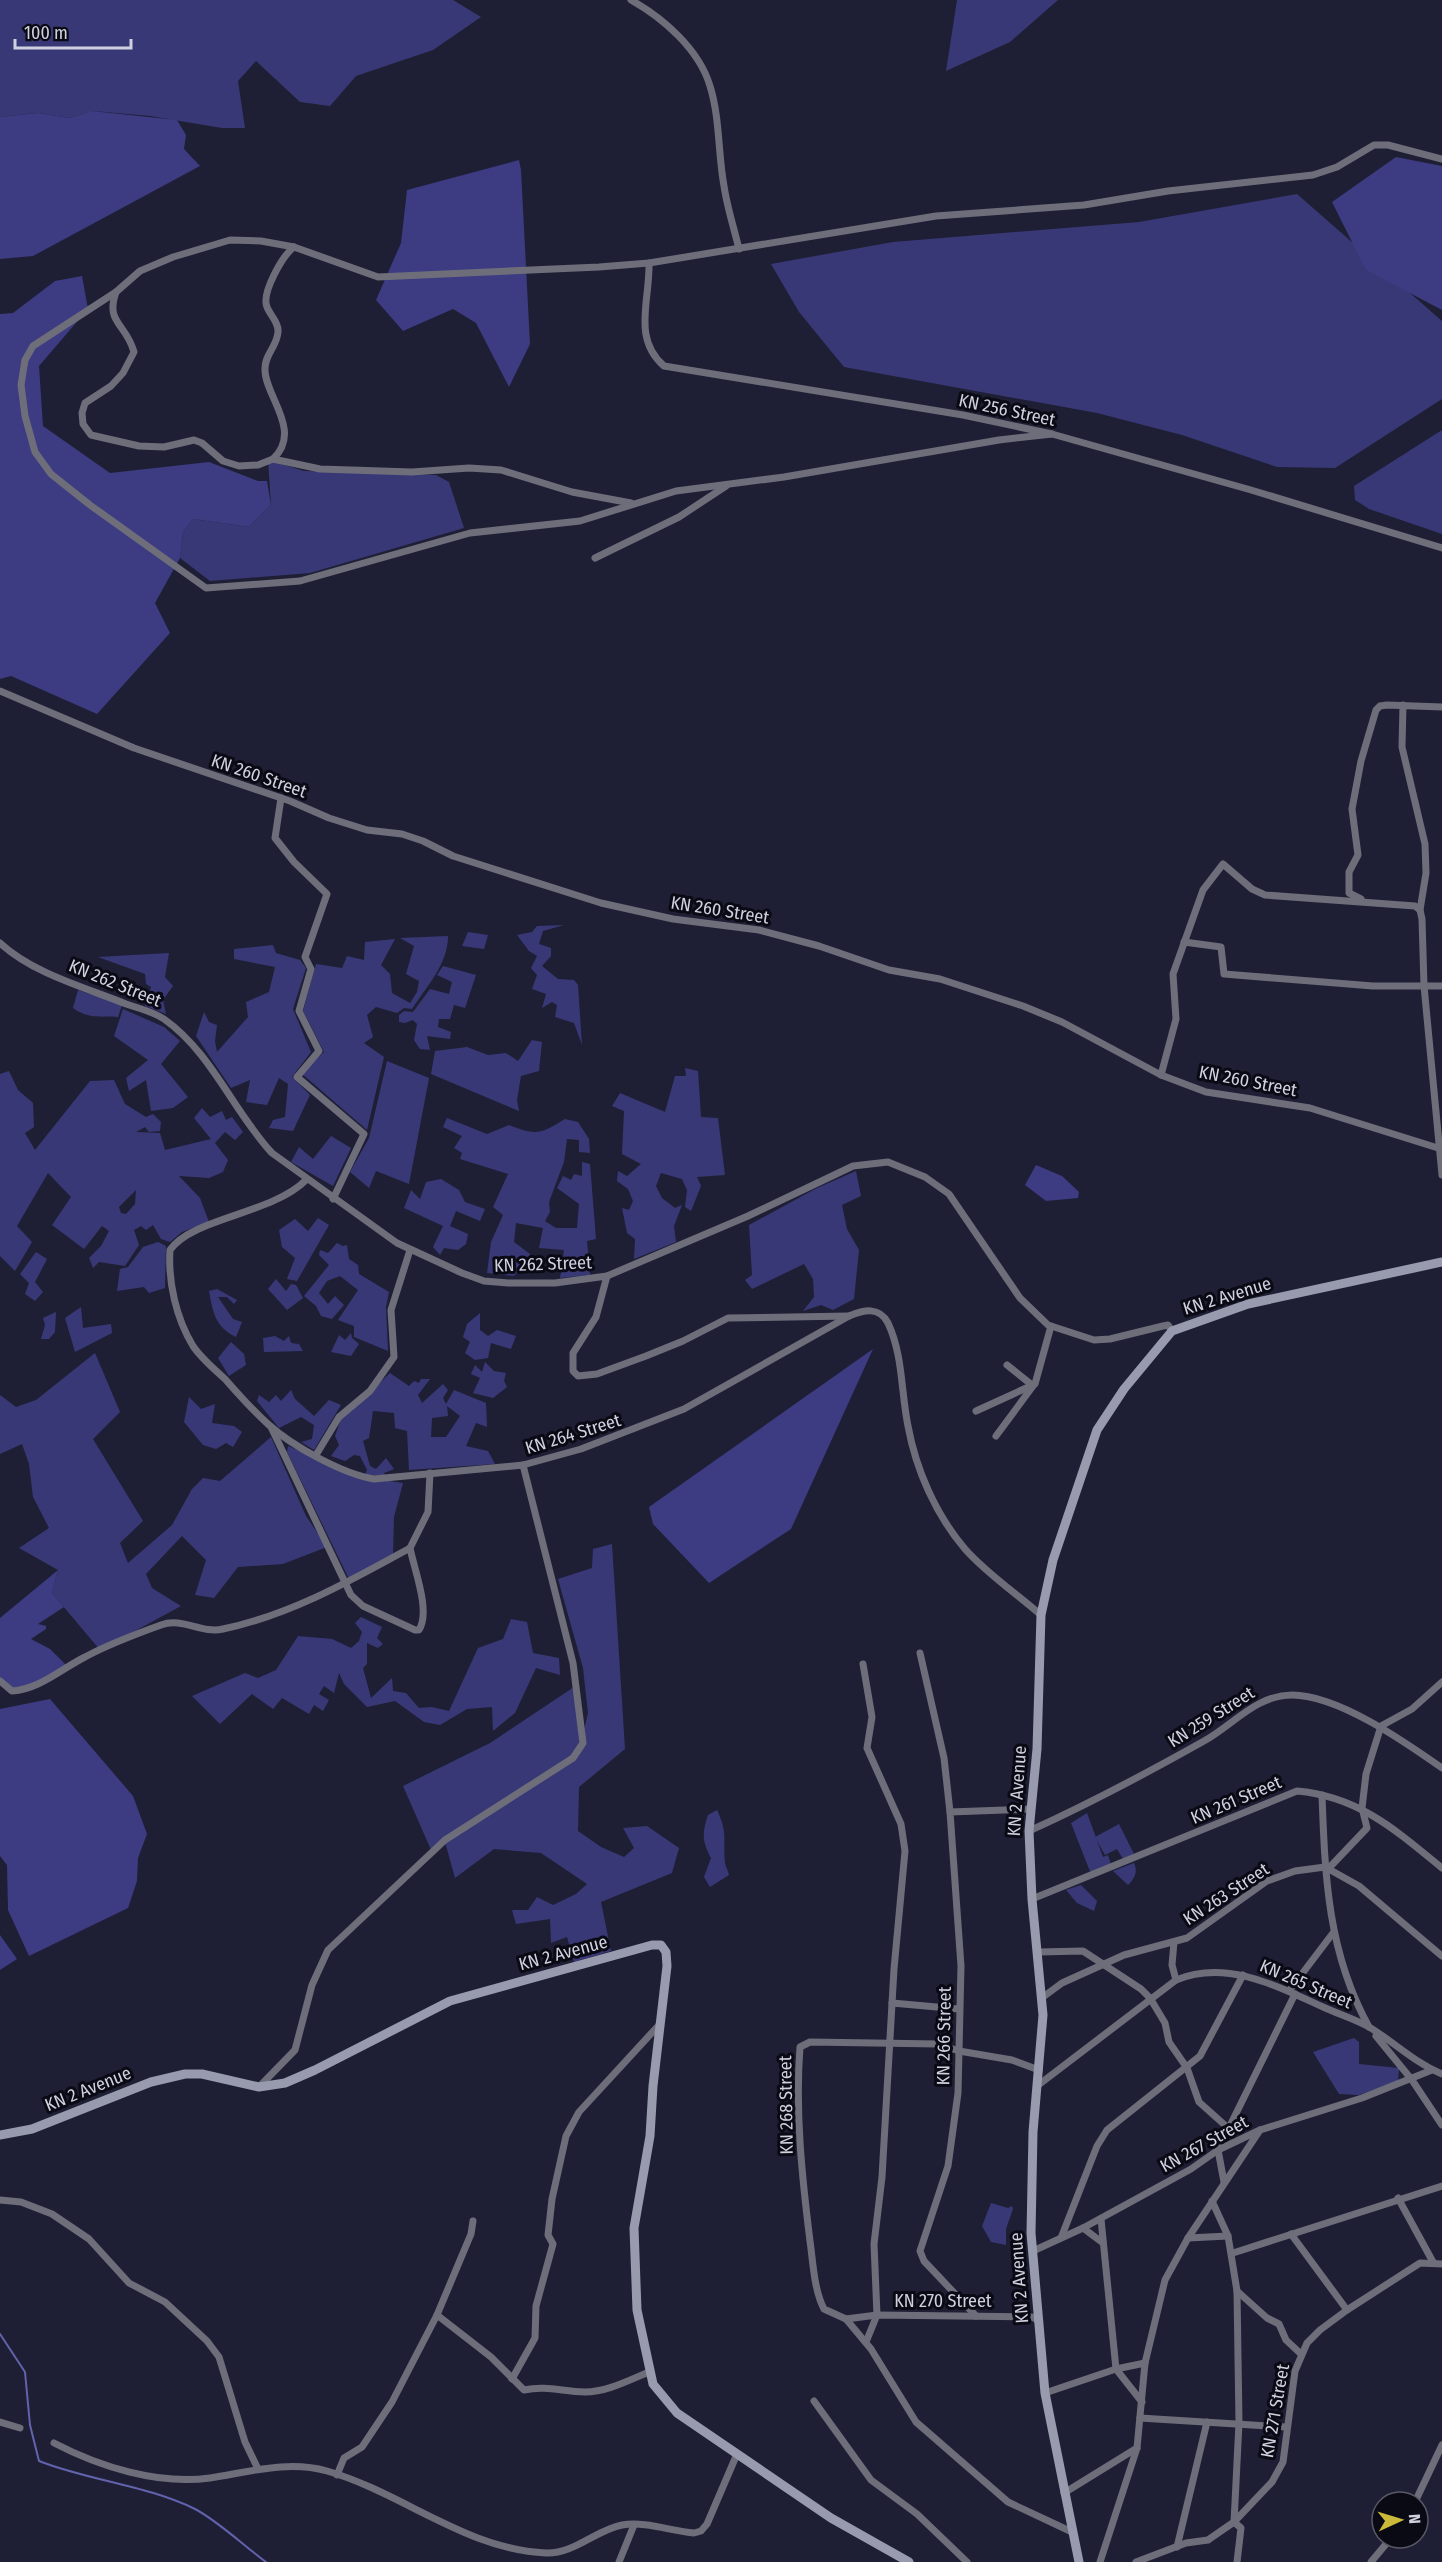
<svg xmlns="http://www.w3.org/2000/svg" width="1442" height="2562" font-family="'Fira Sans Condensed',sans-serif">
	<style>
		.green { fill: #393876; fill-rule: evenodd }
		.forest { fill: #3d3b81 }
		.lines { fill: none; stroke-linecap: round; stroke-linejoin: round }
		.stream { stroke: #6262ad; stroke-width: 2 }
		.street { stroke: #6d6e7a; stroke-width: 7 }
		.secondary { stroke: #989aad; stroke-width: 9 }
		.labels { text-anchor: middle; dominant-baseline: central; stroke-width: 6; stroke-linejoin: round; paint-order: stroke }
		.street-label { font-size: 18px; fill: #d0d1e0; stroke: #090a13 }
	</style>
	<rect width="100%" height="100%" fill="#1e1f35"/>
	<g class="green">
		<path d="M0,0H453L481,17L433,50L356,76L330,106L300,102L256,61L238,81L245,128H222L150,116L93,111L70,118L38,113L0,117Z"/>
		<path d="M957,0H1058L1010,42L946,71Z"/>
		<path d="M1297,194L1442,321V399L1335,468L1277,467L1182,435L1097,413L844,367L799,312L771,264L893,242L1139,222Z"/>
		<path d="M1442,430V534L1369,509L1355,500L1354,486Z"/>
		<path d="M268,460L304,471L436,475L449,482L464,528L310,573L210,581L180,558L183,533L193,519L249,527L271,505Z"/>
		<path d="M564,925L543,931L539,944L551,948V956L542,966L558,979L574,980L578,985L582,1045L574,1023L555,1017L557,1005L552,1002L542,1008L546,994L532,989L537,975L531,968L537,956L529,951L517,935L532,932L537,926Z"/>
		<path d="M468,932L488,935L484,949L462,946Z"/>
		<path d="M448,936C448,964 427,986 412,1009L404,1008L397,1013L376,1007L367,1015L373,1037L364,1043L384,1057L367,1130L301,1073L324,1052L303,1011L316,964L342,968L347,956L364,960L365,942L395,939L381,965L390,974L392,993L410,1003L417,992L419,981L406,974L414,946L400,938Z"/>
		<path d="M273,945L276,953L300,960L306,968L293,1009L311,1052L292,1077L310,1095L293,1131L269,1128L273,1120L285,1117L288,1084L279,1078L267,1105L246,1102L250,1080L231,1088L196,1036L204,1012L209,1022L217,1025L215,1041L217,1052L248,1017L246,1002L269,992L275,967L234,959V949Z"/>
		<path d="M169,953L165,977L173,986L163,1000L166,1014L145,1006L151,987L146,984L145,974L98,957Z"/>
		<path d="M443,966L476,975L465,1008L454,1005L450,1019H439L438,1027L451,1032L450,1039L427,1036L430,1050L420,1049L414,1040L417,1024L413,1020L405,1023L399,1022V1015L404,1011L413,1012L430,989L449,994L452,982L437,975Z"/>
		<path d="M78,990L122,1005L118,1017C101,1016 88,1019 73,1008Z"/>
		<path d="M123,1009L164,1027L180,1041L161,1064L188,1097L173,1108L151,1111L146,1080L129,1091L126,1078L148,1060L114,1036Z"/>
		<path d="M532,1040L542,1042L539,1071L521,1076L517,1100L519,1111L431,1074L435,1051L467,1047L488,1055L506,1053L518,1061Z"/>
		<path d="M387,1061L429,1078L409,1184L376,1171L369,1188L350,1172L369,1138Z"/>
		<path d="M685,1068L698,1071L701,1117L718,1118L725,1175L697,1177L701,1186L691,1211L685,1207L687,1190L682,1179L661,1173L656,1186L662,1198L675,1208L682,1205L674,1226L676,1242L634,1259L635,1239L627,1233L622,1208L629,1210L633,1201L628,1189L617,1181L618,1171L627,1176L641,1164L622,1154L624,1111L612,1106L620,1093L665,1112L675,1076H686Z"/>
		<path d="M9,1071L18,1090L33,1103L34,1127L25,1133L35,1150L90,1081L114,1080L125,1104L146,1117L153,1114L161,1122L160,1131L149,1132L145,1127L136,1132L160,1133L165,1150L211,1139L194,1118L202,1108L210,1117L222,1111L226,1120L232,1117L243,1132L235,1140L225,1132L215,1143L228,1160L223,1172L209,1178L179,1176L200,1198L209,1222L182,1232L170,1242L161,1239L153,1225L146,1230L141,1226L134,1230L139,1245L125,1266L99,1262L93,1268L89,1258L101,1246L109,1231L102,1226L84,1249L52,1225L71,1197L48,1173L17,1226L32,1242L15,1271L0,1256V1074ZM136,1190L135,1204L126,1214L121,1213L119,1207Z"/>
		<path d="M447,1118L487,1134L509,1125C537,1136 540,1134 565,1119L578,1122L589,1139L590,1153L579,1152V1140L567,1139L564,1162L549,1202L550,1212L545,1221L556,1228H577L579,1204L557,1188L563,1176L571,1180L574,1174L582,1176V1162L590,1164L596,1239L587,1241L590,1275L560,1278L564,1250L539,1248L543,1228L516,1223L514,1242L530,1254L528,1269H520L514,1276L487,1273L491,1242L503,1215L493,1207L508,1174L460,1159L462,1153L454,1148L462,1136L443,1127Z"/>
		<path d="M331,1136L351,1148L333,1186L291,1162L299,1147L313,1159Z"/>
		<path d="M856,1171L861,1196L842,1205L847,1229L859,1250L854,1299L833,1310L821,1305L803,1311L814,1297L813,1279L804,1264L752,1289L745,1280L752,1275L749,1225L815,1189Z"/>
		<path d="M441,1179L459,1190L465,1202L485,1209L480,1221L456,1211L450,1226L468,1234L466,1244L458,1250L444,1248L440,1255L433,1247L443,1226L404,1208L411,1190L420,1199L426,1182Z"/>
		<path d="M318,1218L329,1225L297,1281L287,1279L295,1258L282,1247L279,1230L295,1219L308,1231Z"/>
		<path d="M158,1242L166,1246L165,1288L149,1293L144,1287L117,1291L120,1269L128,1267L143,1247Z"/>
		<path d="M337,1243L343,1246L347,1245L349,1259L358,1265L359,1274L389,1292L386,1307L388,1351L354,1337V1326L338,1320L358,1290L340,1276L327,1281L319,1293L328,1304L335,1296L344,1305L332,1319L321,1316L316,1306L304,1296L329,1265L319,1255L320,1250L328,1253Z"/>
		<path d="M36,1252L47,1259L35,1282L43,1292L35,1301L25,1294L29,1283L20,1274Z"/>
		<path d="M276,1279L286,1291L291,1284L296,1285L303,1298L287,1310L268,1289Z"/>
		<path d="M217,1289L237,1300L234,1304L227,1297H218L233,1319L242,1322L236,1337C215,1327 213,1312 209,1291Z"/>
		<path d="M81,1307L83,1328L111,1324L112,1333L75,1352L65,1318Z"/>
		<path d="M56,1312L55,1332L49,1339H41L45,1325L43,1318Z"/>
		<path d="M480,1313V1330L488,1336L497,1330L516,1336L511,1349L491,1343L488,1358L475,1360L465,1353L470,1342L463,1337L467,1324Z"/>
		<path d="M351,1333L352,1338L359,1344L351,1356L331,1352L339,1335L345,1340Z"/>
		<path d="M275,1336L284,1341L289,1336L291,1343L299,1344L303,1351L264,1352L263,1338Z"/>
		<path d="M231,1342L244,1354L246,1365L229,1376L218,1358Z"/>
		<path d="M95,1353L120,1412L93,1439L143,1521L120,1543L128,1563L172,1525L192,1489L203,1478L220,1481L271,1437L306,1516L327,1547L283,1564L238,1567L214,1598L195,1595L206,1560L182,1536L146,1574L152,1588L181,1606L100,1650L52,1593L58,1570L19,1548L49,1528L33,1497L29,1464L22,1444L0,1454V1395L16,1407L36,1400Z"/>
		<path d="M485,1362L494,1371L506,1373L504,1381L507,1387L493,1398L473,1393L480,1378L471,1374L475,1365L482,1372Z"/>
		<path d="M390,1373L409,1386L414,1381L419,1383L421,1379H430L418,1395L422,1403L443,1384L448,1390L443,1398L446,1404L454,1390L486,1403L487,1427L476,1423L466,1446L488,1451L495,1464L409,1470L407,1431L395,1428L394,1413L373,1411L369,1438L363,1441L370,1466L376,1469L386,1458L394,1469L384,1473L386,1476L365,1475L367,1470L360,1456L354,1455L345,1461L331,1456L339,1445L335,1436L341,1419ZM447,1406L460,1416L446,1437H431L432,1418L448,1416Z"/>
		<path d="M291,1390L295,1399L314,1416L329,1400L341,1405L314,1450L301,1442L312,1439L314,1425L301,1417L279,1428L257,1401L259,1395L269,1402L276,1395L281,1401Z"/>
		<path d="M189,1397L201,1409L215,1404L212,1423L234,1426L242,1432L233,1447L226,1443L216,1449L203,1445L184,1422Z"/>
		<path d="M288,1446L363,1477L403,1483L394,1517L393,1555L350,1581L287,1452Z"/>
		<path d="M612,1544L625,1749L579,1787L578,1831L601,1847L624,1857L634,1848L623,1828L647,1826L679,1848L672,1873L601,1902L611,1951L574,1962L567,1937L551,1943L550,1919L516,1924L512,1910H528L537,1897L553,1905L576,1894L587,1884L541,1853L494,1849L455,1878L445,1842L432,1852L403,1786L490,1743L577,1685L580,1747L588,1713L583,1668L558,1579L592,1568L593,1549Z"/>
		<path d="M361,1617L382,1627L377,1638L383,1644L378,1648L367,1643V1664L363,1668L371,1698L392,1678L393,1691L406,1693L419,1708L432,1707L449,1711L478,1648L503,1639L511,1619L527,1622L533,1653L559,1658L560,1675L536,1668L515,1713L493,1731L492,1707L467,1709L440,1725L424,1722L395,1701L367,1707L344,1684L339,1673L334,1693L324,1686L319,1694L329,1700L323,1711L314,1705L309,1714L282,1698L273,1709L252,1694L220,1724L192,1696L245,1673L258,1678L276,1670L298,1636L332,1639L351,1648L359,1641L362,1632L355,1623Z"/>
		<path d="M717,1810C728,1833 723,1839 725,1862C725,1866 728,1870 729,1875L710,1887L704,1877L711,1858C702,1841 702,1833 708,1815Z"/>
		<path d="M1087,1813L1103,1857L1108,1855L1111,1865L1091,1874L1071,1823Z"/>
		<path d="M1119,1824L1134,1854L1123,1859L1117,1849L1105,1855L1095,1837Z"/>
		<path d="M1134,1863C1138,1872 1135,1878 1128,1885L1113,1871Z"/>
		<path d="M1081,1885L1097,1901L1094,1911L1077,1903L1066,1890Z"/>
		<path d="M1354,2038L1359,2042V2064L1399,2068L1398,2081L1359,2095L1339,2094L1313,2052Z"/>
		<path d="M991,2203L1008,2208L1012,2206L1013,2209L1006,2229V2245L991,2242L982,2226Z"/>
	</g>
	<g class="forest">
		<path d="M92,111L177,120L186,135L184,149L200,166L33,256L0,259V117L38,113L70,118Z"/>
		<path d="M1396,157L1442,166V310L1366,270L1332,202Z"/>
		<path d="M519,160L521,170L530,344L509,387L476,323L453,309L403,331L376,300L401,243L407,190Z"/>
		<path d="M82,276L88,309L39,366L43,426L110,473L209,462L258,481H267L271,505L249,527L193,519L183,533L180,558L155,603L170,633L97,714L11,676L0,679V314L13,313L55,281Z"/>
		<path d="M1036,1165L1062,1176L1079,1192L1078,1198L1046,1201L1025,1185Z"/>
		<path d="M873,1349L791,1529L709,1583L653,1524L649,1507Z"/>
		<path d="M58,1570L52,1593L64,1607L38,1624L46,1626V1629L31,1639L50,1649L66,1665L46,1681L14,1689L0,1680V1618Z"/>
		<path d="M50,1699L133,1796L147,1834L138,1858L137,1881L128,1908L29,1956L8,1910L7,1865L0,1856V1709Z"/>
		<path d="M0,1935L17,1959L0,1970Z"/>
	</g>
	<g class="lines">
		<path class="stream" d="M0,2334L25,2372L30,2425L39,2461C90,2481 146,2485 195,2509C218,2521 244,2546 266,2562"/>
		<g class="street">
			<path d="M631,0C663,18 699,49 710,86C720,118 718,154 724,186C727,207 734,228 739,249"/>
			<path d="M649,263C650,301 632,338 664,366L963,415L1052,434L1251,490L1442,548"/>
			<path d="M116,292C105,323 126,323 134,352L123,373L111,386L85,403L82,413L83,424L91,435L139,446L164,447L194,440L202,443L223,461L239,466L258,465L273,459L320,469L412,472L469,468L501,470L572,492L631,503"/>
			<path d="M1052,434L999,440L784,477L676,491L580,521L470,533L300,581L206,588L90,505L51,474L35,452L25,416L21,385L25,360L33,346L116,292L140,271L173,257L230,240L261,241L294,247L378,277L599,267L649,263L936,216L1084,205L1168,191L1313,175L1337,167L1374,145H1388L1442,159"/>
			<path d="M273,459C303,431 265,396 265,370C264,355 277,347 278,332C279,323 270,315 267,307C261,293 283,255 294,247"/>
			<path d="M595,558L679,517L726,486"/>
			<path d="M0,691L134,748L290,801L329,818L367,830L402,834L423,841L453,856L601,903L673,919L759,930L819,946L889,970L940,979L1023,1006L1062,1022L1161,1075L1206,1092L1310,1108L1438,1148"/>
			<path d="M1403,705L1402,747L1425,844L1426,873L1420,910"/>
			<path d="M281,798L275,838L294,862L327,894L305,957L311,969L299,1011L319,1051L297,1077L364,1134L333,1199"/>
			<path d="M1361,899L1349,893V872L1358,855L1352,809L1361,761L1376,710L1380,706L1387,705L1442,707"/>
			<path d="M1184,942L1221,947L1224,974L1373,986H1442"/>
			<path d="M0,943C34,974 84,987 126,1004C138,1008 154,1012 164,1019C212,1053 233,1111 272,1153L397,1243L462,1273L484,1281L508,1283H555L607,1276L748,1216L853,1166L888,1162L925,1177L949,1194L1020,1298L1048,1325L1094,1340L1110,1339L1163,1326L1168,1325L1172,1331"/>
			<path d="M1161,1075L1176,1019L1173,974L1203,890L1223,864L1252,889L1265,895L1415,906L1420,910L1422,919L1424,986L1442,1175"/>
			<path d="M306,1180C272,1214 192,1218 170,1250C168,1282 176,1318 193,1346C201,1358 214,1369 225,1379C239,1395 253,1411 269,1425C292,1446 343,1474 374,1479L523,1465L581,1449L684,1409L849,1316C864,1310 879,1306 888,1323C903,1355 901,1392 908,1426C916,1470 936,1515 965,1549C987,1574 1016,1593 1041,1615"/>
			<path d="M607,1276L596,1317L573,1353V1371L578,1376L597,1374L646,1356L683,1341L728,1318L849,1316"/>
			<path d="M1007,1365L1032,1385"/>
			<path d="M976,1411L1035,1384L1051,1326"/>
			<path d="M272,1429L351,1595L363,1606L415,1630H419C431,1611 414,1569 410,1548L428,1512L430,1473"/>
			<path d="M996,1436L1033,1386"/>
			<path d="M316,1455L339,1417L370,1391L394,1357L391,1310L410,1250"/>
			<path d="M920,1653L944,1758L950,1812"/>
			<path d="M863,1664L872,1717L867,1748L901,1824L905,1851L894,1969L882,2177L874,2244L877,2315L866,2342"/>
			<path d="M0,1681L12,1691C40,1689 61,1669 85,1657C109,1644 136,1634 161,1625C183,1617 201,1634 223,1629C290,1615 350,1581 410,1548"/>
			<path d="M1322,1795C1325,1878 1328,1953 1369,2027"/>
			<path d="M1029,1831C1089,1804 1147,1773 1204,1741C1233,1725 1256,1695 1292,1695C1338,1695 1405,1742 1442,1768"/>
			<path d="M1329,1868L1367,1828L1362,1808L1366,1774L1381,1726L1412,1709L1442,1682"/>
			<path d="M1032,1899L1297,1791C1358,1796 1397,1831 1442,1868"/>
			<path d="M1174,1942L1172,1965L1176,1980"/>
			<path d="M1039,1952L1083,1951L1141,1989L1150,1998L1165,2023L1169,2042L1187,2068L1199,2102L1227,2127"/>
			<path d="M1289,1991L1333,1933"/>
			<path d="M1043,1997L1062,1983L1124,1955L1187,1938L1267,1881L1295,1871L1325,1867L1359,1886L1442,1956"/>
			<path d="M892,2003L959,2009"/>
			<path d="M1376,2036L1412,2080L1442,2125"/>
			<path d="M1037,2086L1176,1980C1226,1959 1277,1986 1323,2007C1338,2014 1355,2019 1369,2027C1394,2042 1415,2063 1442,2074"/>
			<path d="M259,2087L295,2050L312,1985L328,1950L445,1840L573,1758L583,1743L573,1663L523,1465"/>
			<path d="M1224,2182L1218,2150L1295,1994"/>
			<path d="M1398,2198L1433,2262"/>
			<path d="M0,2200L21,2202L52,2214L89,2239L129,2283L165,2302L207,2341L219,2357L245,2442L258,2469"/>
			<path d="M1212,2201L1228,2236L1237,2291L1239,2423L1234,2522L1241,2528L1237,2562"/>
			<path d="M1101,2219L1116,2369L1142,2402"/>
			<path d="M1083,2228L1103,2243"/>
			<path d="M1291,2234L1347,2310"/>
			<path d="M1061,2238L1097,2146L1107,2130L1200,2056L1243,1975"/>
			<path d="M1188,2238L1228,2236"/>
			<path d="M1033,2251L1083,2228L1191,2169L1218,2150L1260,2130L1362,2098L1432,2070"/>
			<path d="M1233,2253L1442,2186"/>
			<path d="M1237,2291L1267,2318L1279,2324L1286,2340L1301,2354"/>
			<path d="M437,2315L491,2357L524,2390C547,2385 563,2392 585,2392C607,2392 629,2380 649,2372"/>
			<path d="M976,2316L924,2261L920,2251L948,2166L958,2093L961,1966L950,1812L1031,1809"/>
			<path d="M846,2319L871,2349L916,2422L1008,2502L1072,2532"/>
			<path d="M1039,2321L1032,2317L877,2315L846,2319L824,2309C814,2290 813,2262 810,2241C802,2177 795,2111 800,2047L810,2042L938,2044L959,2051L1012,2060L1039,2070"/>
			<path d="M512,2379L535,2338L536,2306L553,2244L548,2235L552,2199L566,2136L579,2112L659,2025"/>
			<path d="M1045,2393L1116,2369L1145,2363"/>
			<path d="M814,2401L871,2480L917,2514L967,2562"/>
			<path d="M1140,2418L1286,2427"/>
			<path d="M0,2422L20,2428"/>
			<path d="M54,2443C100,2467 158,2485 210,2478C249,2472 288,2460 327,2471C401,2492 467,2550 546,2553C574,2554 596,2530 622,2525C645,2521 671,2531 694,2533L701,2531L707,2524L737,2454"/>
			<path d="M337,2475L344,2458L362,2447L392,2402L437,2315L471,2234L473,2221"/>
			<path d="M1064,2493L1137,2448"/>
			<path d="M1415,2502L1442,2445"/>
			<path d="M1177,2547L1207,2422"/>
			<path d="M619,2562L634,2525"/>
			<path d="M1100,2562L1137,2448L1145,2363L1165,2280L1188,2238L1260,2130"/>
			<path d="M1136,2562L1186,2543L1208,2540L1234,2522L1272,2482L1283,2462L1295,2371L1307,2343L1320,2330L1347,2310L1420,2263L1442,2264"/>
			<path d="M1371,2562L1391,2538"/>
		</g>
		<g class="secondary">
			<path d="M0,2135L32,2129L151,2082L185,2074H202L259,2087L285,2083L315,2070L450,2001L652,1945H661L666,1952L667,1966L653,2086L650,2136L634,2228L637,2310L653,2384L677,2413L831,2518L909,2562"/>
			<path d="M1079,2562L1045,2393L1031,2233L1033,2132L1043,2015L1032,1899L1029,1831L1037,1749L1041,1615L1053,1560L1097,1430L1124,1389L1172,1331L1248,1304L1442,1262"/>
		</g>
	</g>
	<g class="labels">
		<g class="street-label">
			<text transform="translate(1007 410) rotate(12)">KN 256 Street</text>
			<text transform="translate(259 776) rotate(19)">KN 260 Street</text>
			<text transform="translate(720 910) rotate(9)">KN 260 Street</text>
			<text transform="translate(115 983) rotate(22)">KN 262 Street</text>
			<text transform="translate(1248 1081) rotate(11)">KN 260 Street</text>
			<text transform="translate(543 1264) rotate(-2)">KN 262 Street</text>
			<text transform="translate(1227 1296) rotate(-17)">KN 2 Avenue</text>
			<text transform="translate(573 1434) rotate(-17)">KN 264 Street</text>
			<text transform="translate(1211 1717) rotate(-32)">KN 259 Street</text>
			<text transform="translate(1017 1791) rotate(-86)">KN 2 Avenue</text>
			<text transform="translate(1236 1800) rotate(-23)">KN 261 Street</text>
			<text transform="translate(1226 1894) rotate(-33)">KN 263 Street</text>
			<text transform="translate(563 1953) rotate(-15)">KN 2 Avenue</text>
			<text transform="translate(1306 1984) rotate(23)">KN 265 Street</text>
			<text transform="translate(944 2036) rotate(-89)">KN 266 Street</text>
			<text transform="translate(88 2089) rotate(-22)">KN 2 Avenue</text>
			<text transform="translate(786 2105) rotate(-91)">KN 268 Street</text>
			<text transform="translate(1204 2144) rotate(-29)">KN 267 Street</text>
			<text transform="translate(1019 2278) rotate(-94)">KN 2 Avenue</text>
			<text x="943" y="2301">KN 270 Street</text>
			<text transform="translate(1275 2411) rotate(-80)">KN 271 Street</text>
		</g>
	</g>
	<g transform="translate(1400 2520) rotate(86)"><circle r="28" fill="#090a13" stroke="#595a65" stroke-width="1.5"/>
	<path d="M0-4.5L10 22L0 15L-10 22Z" fill="#cbb939"/>
	<text y="-9" font-size="16" font-weight="bold" text-anchor="middle" fill="#d0d1e0">N</text>
	</g>
	<path d="M15 39v9h116v-9" fill="none" stroke="#d0d1e0" stroke-width="3"/>
	<text x="24" y="39" font-size="18" fill="#d0d1e0" stroke="#090a13" stroke-width="4.5" paint-order="stroke">100 m</text>
</svg>
